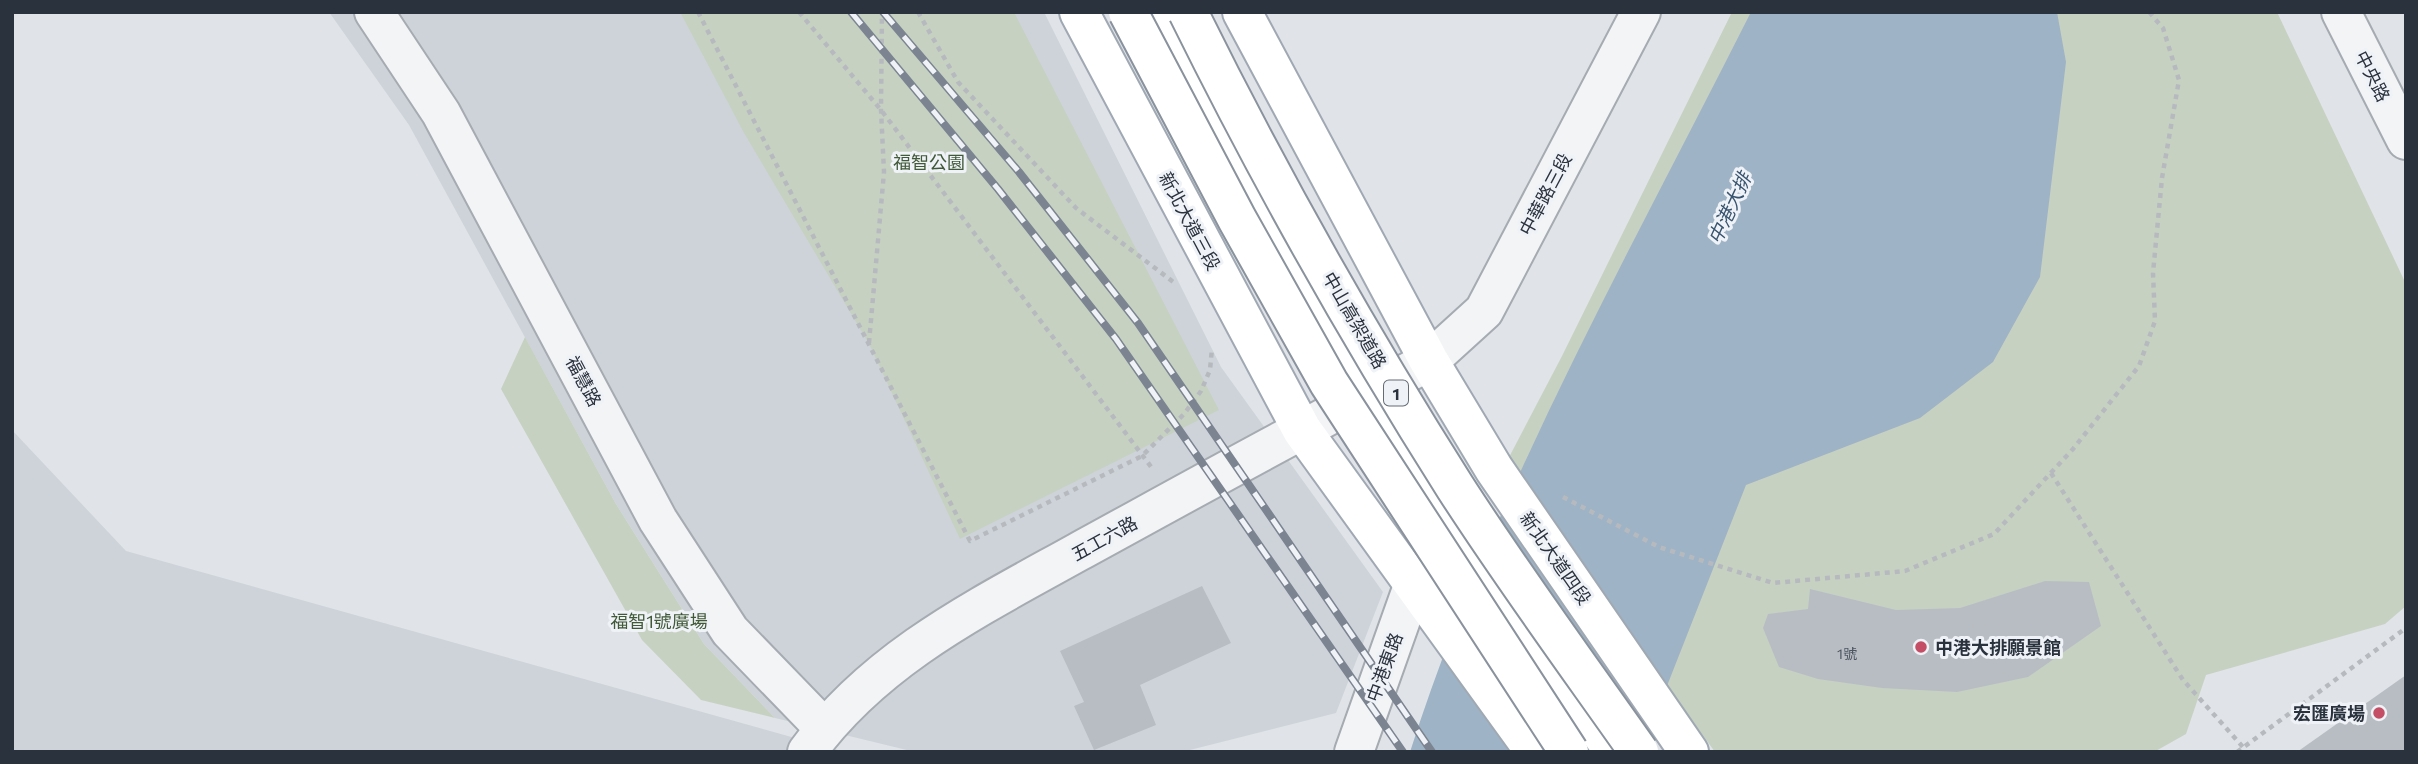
<svg xmlns="http://www.w3.org/2000/svg" width="2418" height="764" font-family="Commissioner,'Noto Sans TC',sans-serif">
	<style>
		.built { fill: #ced3da }
		.green { fill: #c7d1c2 }
		.water { fill: #9eb3c5 }
		.building { fill: #b8bdc4 }
		.lines { fill: none; stroke-linecap: round; stroke-linejoin: round }
		.minor-casing { stroke: #a6abb2; stroke-width: 42 }
		.tertiary-casing { stroke: #a6abb2; stroke-width: 42 }
		.primary-casing { stroke: #a0a9b3; stroke-width: 42 }
		.path { stroke: #b6babf; stroke-width: 4.5; stroke-dasharray: 5 5; stroke-linecap: butt }
		.minor { stroke: #f2f4f6; stroke-width: 38 }
		.tertiary { stroke: #f2f4f6; stroke-width: 38 }
		.primary { stroke: #fff; stroke-width: 38 }
		.rail-casing { stroke: #7b8490; stroke-width: 8 }
		.rail { stroke: #eff2f6; stroke-width: 5; stroke-dasharray: 16; stroke-linecap: butt }
		.trunk-bridge-casing { stroke: #89929d; stroke-width: 42; stroke-linecap: butt }
		.trunk-bridge { stroke: #fff; stroke-width: 38 }
		.poi-dot { fill: #c44e66; stroke: #eff2f6; stroke-width: 2.5 }
		.labels { text-anchor: middle; dominant-baseline: central; stroke-width: 6; stroke-linejoin: round; paint-order: stroke }
		.number-label { font-size: 14px; fill: #4e5560 }
		.shield { fill: #eff2f6; stroke: #656c75; stroke-width: 2 }
		.shield-label { font-size: 16px; font-weight: bold; fill: #2a323e }
		.street-label { font-size: 18px; fill: #2a323e; stroke: #eff2f6 }
		.park-label { font-size: 18px; fill: #405938; stroke: #eff2f6 }
		.poi-label { font-size: 18px; font-weight: bold; fill: #2a323e; stroke: #eff2f6; text-anchor: start }
		.water-label { font-size: 19px; font-style: italic; fill: #37536f; stroke: #eff2f6 }
	</style>
	<rect width="100%" height="100%" fill="#e0e4e8"/>
	<g class="built">
		<path d="M329,12H1044L1221,367L1383,592L1336,713L1182,752H915L775,718L704,644L616,504L409,125Z"/>
		<path d="M12,430L126,551L845,752H12Z"/>
	</g>
	<g class="green">
		<path d="M680,12H1014L1219,410L960,539L869,344L744,133Z"/>
		<path d="M1732,12H2277L2406,284V606L2385,624L2206,675L2186,734L2154,752H1715L1506,463L1562,356Z"/>
		<path d="M525,337L616,504L704,644L775,718L701,700L642,640L501,389Z"/>
	</g>
	<path class="water" d="M1751,12H2057L2066,62L2040,277L1993,362L1920,418L1746,485L1641,752H1410C1493,493 1629,254 1751,12Z"/>
	<g class="building">
		<path d="M2045,581L2089,582L2101,626L2028,677L1957,692L1882,688L1818,679L1779,667L1763,628L1768,614L1808,609L1810,589L1896,610L1960,608Z"/>
		<path d="M1202,586L1231,643L1140,685L1156,725L1094,750L1074,706L1084,702L1060,651Z"/>
		<path d="M2406,675V752H2297Z"/>
	</g>
	<g class="lines">
		<g class="minor-casing">
			<g id="minor">
				<path d="M374,12L441,113L658,520L730,631L824,728"/>
				<path d="M1302,430L1429,361"/>
				<path d="M1354,752L1414,583"/>
			</g>
		</g>
		<g class="tertiary-casing">
			<g id="tertiary">
				<path d="M2341,12L2406,140"/>
				<path d="M1429,361L1484,311L1641,12"/>
				<path d="M807,752C875,658 979,607 1078,552C1153,511 1227,470 1302,430"/>
			</g>
		</g>
		<g class="primary-casing">
			<g id="primary">
				<path d="M1079,12L1302,430L1535,752"/>
				<path d="M1163,12L1240,166L1368,394L1556,700"/>
				<path d="M1242,12L1429,361L1494,469L1689,752"/>
				<path d="M1552,663L1614,752"/>
			</g>
		</g>
		<g class="path">
			<path d="M698,12L970,541L1142,456L1184,414L1201,391L1210,370L1212,348"/>
			<path d="M799,12L881,110L1152,468"/>
			<path d="M918,12L958,82L1076,208L1176,284"/>
			<path d="M869,343L884,172L881,110L882,12"/>
			<path d="M2051,473L2183,680L2243,747"/>
			<path d="M1563,497L1659,547L1773,583L1905,571L1994,534L2073,449L2139,366L2155,321L2153,273L2162,178L2179,80L2163,28L2149,12"/>
			<path d="M2237,752L2406,628"/>
		</g>
		<use href="#minor" class="minor"/>
		<use href="#tertiary" class="tertiary"/>
		<use href="#primary" class="primary"/>
		<g class="rail-casing">
			<g id="rail">
				<path d="M851,12L998,189L1116,339L1403,752"/>
				<path d="M883,12L1019,172L1138,323L1432,752"/>
			</g>
		</g>
		<use href="#rail" class="rail"/>
		<g class="trunk-bridge-casing">
			<g id="trunk-bridge">
				<path d="M1128,12L1237,219L1329,383L1569,752"/>
				<path d="M1188,12C1268,174 1358,334 1455,487C1513,577 1577,664 1639,752"/>
			</g>
		</g>
		<use href="#trunk-bridge" class="trunk-bridge"/>
	</g>
	<g class="poi-dot">
		<circle cx="1921" cy="647" r="7"/>
		<circle cx="2379" cy="713" r="7"/>
	</g>
	<g class="labels">
		<g class="number-label">
			<text x="1847" y="653">1號</text>
		</g>
		<rect class="shield" x="1384" y="380.5" width="24" height="25" rx="5"/>
		<g class="shield-label">
			<text x="1396" y="393">1</text>
		</g>
		<g class="street-label">
			<text transform="translate(2373 76) rotate(63)">中央路</text>
			<text transform="translate(1545 194) rotate(-62)">中華路三段</text>
			<text transform="translate(1190 221) rotate(62)">新北大道三段</text>
			<text transform="translate(1355 320) rotate(60)">中山高架道路</text>
			<text transform="translate(584 381) rotate(62)">福慧路</text>
			<text transform="translate(1104 538) rotate(-29)">五工六路</text>
			<text transform="translate(1556 558) rotate(55)">新北大道四段</text>
			<text transform="translate(1384 667) rotate(-70)">中港東路</text>
		</g>
		<g class="park-label">
			<text x="929" y="162">福智公園</text>
			<text x="659" y="621">福智1號廣場</text>
		</g>
		<g class="poi-label">
			<text x="1935" y="647">中港大排願景館</text>
			<text x="2365" y="713" text-anchor="end">宏匯廣場</text>
		</g>
		<g class="water-label">
			<text transform="translate(1729 208) rotate(-65)">中港大排</text>
		</g>
	</g>
	<rect width="2418" height="764" fill="none" stroke="#2a323e" stroke-width="28"/>
</svg>
